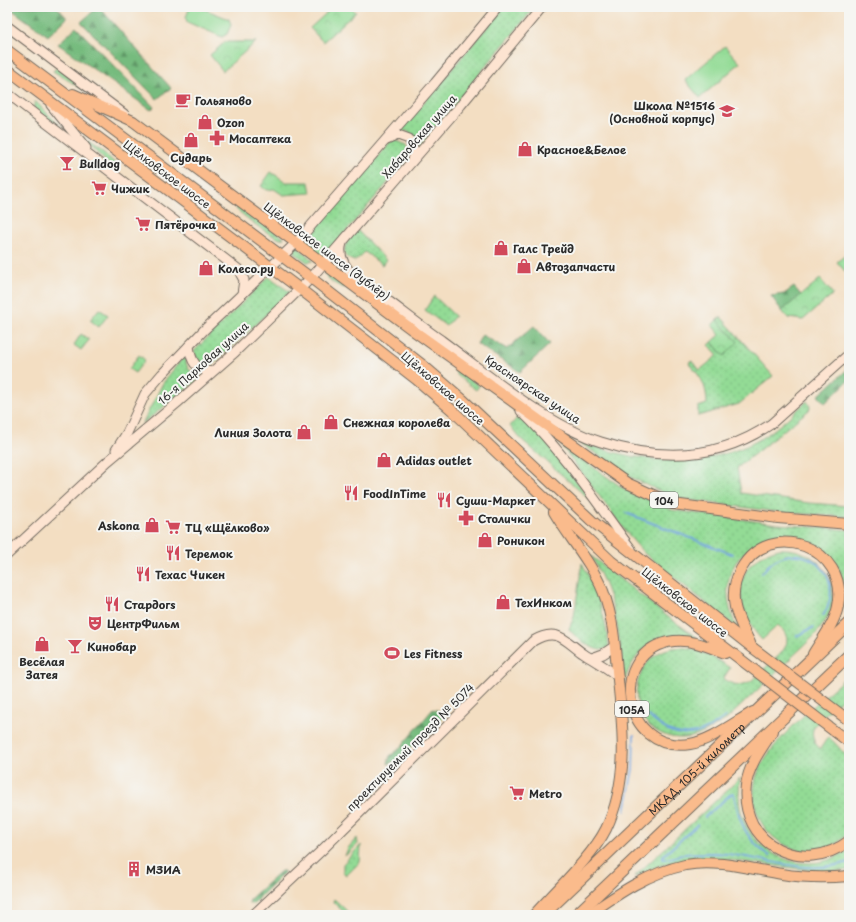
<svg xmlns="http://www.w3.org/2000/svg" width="856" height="922" font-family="'Playpen Sans',sans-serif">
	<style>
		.grass { fill: url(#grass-dots); stroke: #5f8360 }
		.forest { fill: url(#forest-firs); stroke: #507354 }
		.park { fill: url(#park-crowns); stroke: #5f8360 }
		.garden { fill: #93db95; stroke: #5f8360 }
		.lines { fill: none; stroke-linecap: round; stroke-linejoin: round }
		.stream { stroke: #71a4dd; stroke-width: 2 }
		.secondary-casing { stroke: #716a60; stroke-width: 11 }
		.primary-casing { stroke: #716a60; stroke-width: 12 }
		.highway-casing { stroke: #716a60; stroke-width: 13 }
		.secondary { stroke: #fde4d1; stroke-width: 9 }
		.primary { stroke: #fabb8c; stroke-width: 10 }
		.highway { stroke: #fabb8c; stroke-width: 11 }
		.primary-bridge-casing { stroke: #716a60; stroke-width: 12; stroke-linecap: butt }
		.primary-bridge { stroke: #fabb8c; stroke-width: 10 }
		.labels { text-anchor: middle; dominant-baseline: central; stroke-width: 4; stroke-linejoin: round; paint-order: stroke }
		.shield { fill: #f6f6f2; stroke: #686867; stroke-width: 1 }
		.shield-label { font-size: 10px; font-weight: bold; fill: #2b2b2b }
		.poi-label { font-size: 11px; font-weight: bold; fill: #2b2b2b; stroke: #f6f6f2; text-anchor: start }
		.street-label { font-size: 11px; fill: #2b2b2b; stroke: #f6f6f2 }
	</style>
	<defs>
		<pattern id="grass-dots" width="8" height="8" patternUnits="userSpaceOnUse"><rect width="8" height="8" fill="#93db95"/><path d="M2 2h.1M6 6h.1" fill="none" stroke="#7fbc81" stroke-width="1.8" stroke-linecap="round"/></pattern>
		<pattern id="forest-firs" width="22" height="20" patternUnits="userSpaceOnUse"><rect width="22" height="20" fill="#76bb7e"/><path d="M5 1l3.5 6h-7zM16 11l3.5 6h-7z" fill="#619867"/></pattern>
		<pattern id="park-crowns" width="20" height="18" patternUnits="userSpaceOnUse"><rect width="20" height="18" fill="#93db95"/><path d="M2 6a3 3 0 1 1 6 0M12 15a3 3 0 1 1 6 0" fill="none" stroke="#7fbc81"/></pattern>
	</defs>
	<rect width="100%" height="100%" fill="#f6f6f2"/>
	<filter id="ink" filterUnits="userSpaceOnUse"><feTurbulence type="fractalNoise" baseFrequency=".025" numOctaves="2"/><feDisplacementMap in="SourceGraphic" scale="8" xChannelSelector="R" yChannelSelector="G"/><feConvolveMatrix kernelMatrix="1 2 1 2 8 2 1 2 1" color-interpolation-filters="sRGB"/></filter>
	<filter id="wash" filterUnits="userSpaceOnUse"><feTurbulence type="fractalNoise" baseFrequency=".012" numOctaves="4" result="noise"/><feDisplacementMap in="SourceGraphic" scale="16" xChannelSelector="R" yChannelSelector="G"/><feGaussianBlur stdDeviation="0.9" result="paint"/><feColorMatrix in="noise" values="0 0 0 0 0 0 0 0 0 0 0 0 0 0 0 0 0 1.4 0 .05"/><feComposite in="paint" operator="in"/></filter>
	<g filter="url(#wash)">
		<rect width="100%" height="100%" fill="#f3dec2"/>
		<g class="grass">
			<path d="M504,7H535L418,148L414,136L407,131L399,132Z"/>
			<path d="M59,68L89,93L53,71L55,69Z"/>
			<path d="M35,102H36L62,128L33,108Z"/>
			<path d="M394,140L406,145L410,157L323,258L303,243L391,141Z"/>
			<path d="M88,142L104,153L118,166L115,170L87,143Z"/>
			<path d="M239,205L284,238L280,239C264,232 249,220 236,209Z"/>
			<path d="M357,230L386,260L382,265L365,252L355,261C334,256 349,239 357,230Z"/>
			<path d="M297,246L313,261L307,262L295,253L294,250Z"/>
			<path d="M327,271L346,285L345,288C337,286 328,280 325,273Z"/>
			<path d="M268,277L290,292L212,365C201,365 197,361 194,351Z"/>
			<path d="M434,296L455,316L446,326L425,310Z"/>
			<path d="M721,317L773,376L739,404L698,416V407L707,404C707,386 701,377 689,363L691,360L700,370L718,355L709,345L712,342L724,356L738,342L717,320Z"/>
			<path d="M184,356L188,369L201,377L142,424L163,383Z"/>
			<path d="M454,366L479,386L476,390L457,375L454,369Z"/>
			<path d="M807,401L810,407L809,410L737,468L741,493L809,503L849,506V517L778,512L675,498L630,477L572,437C628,464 708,471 762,438C779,427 793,414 807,401Z"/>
			<path d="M520,415L535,428L590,498L589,499L520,438L510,426Z"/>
			<path d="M561,445L623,488L672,510L777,524L849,530V604L844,608C856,501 687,522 737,628L644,553L630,537Z"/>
			<path d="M779,549C810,547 839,572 832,605C830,616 822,626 815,635L727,719C715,726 704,734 691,737C682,739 673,738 665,735C616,717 635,641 686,648C702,650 716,659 730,668L723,679C730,683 736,686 744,684C752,682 758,675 764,669C778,656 799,643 778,625L762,640C733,608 729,562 779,549Z"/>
			<path d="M591,556L672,620L698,638C661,631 634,647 624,683C619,632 617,602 591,556Z"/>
			<path d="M582,563C597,590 605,615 609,647C606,648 603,650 600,650C591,649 574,636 569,629L574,617Z"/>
			<path d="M849,674V694C841,699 816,721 813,729C811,737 815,744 820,749L828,737L835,743L849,759V832C809,879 736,832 758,772C770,741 824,698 849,674Z"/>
			<path d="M740,778C739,790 738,801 741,812C754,858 810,879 849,849V870L824,872L715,858L686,859L658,866L634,877Z"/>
			<path d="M357,838L358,844L345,856L348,848Z"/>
			<path d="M361,845L360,862L347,875L343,873V864Z"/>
			<path d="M334,899L348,912L347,915L333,902Z"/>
		</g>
		<g class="forest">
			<path d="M8,7H57L67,18L48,36Z"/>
			<path d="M98,7H99L171,88L157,99L81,22Z"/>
			<path d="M76,27L154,107L151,110L58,44Z"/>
			<path d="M794,287L801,295L782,311L771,296L784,294Z"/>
			<path d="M534,326L550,344L520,372L477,344L482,335L507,349Z"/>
			<path d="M849,368V380L825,403L818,396Z"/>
			<path d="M433,709L440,711L443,714L442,718L396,761L388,764L390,756L398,750Z"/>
			<path d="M281,871H284V873L253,904L249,903L251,898Z"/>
		</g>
		<g class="park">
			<path d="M333,7H351L356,12L323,42L310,28Z"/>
			<path d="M225,42H256L223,71L210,55Z"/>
			<path d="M271,172L286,182H309L311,193L283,195L274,189L266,190L261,186Z"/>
			<path d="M849,252V276L837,262Z"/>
			<path d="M820,279L833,294L803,320L788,318L782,311Z"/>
			<path d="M99,309L108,315L99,327L90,320Z"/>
			<path d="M717,320L738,342L724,356L712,342L720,335L712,325Z"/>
			<path d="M81,334L89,340L81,350L74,345Z"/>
			<path d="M139,355L145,360L135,373L129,369Z"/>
		</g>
		<g class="garden">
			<path d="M190,7H199L229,19L231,25L227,34L222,37L187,22L186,17Z"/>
			<path d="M725,46L740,63L700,98L685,80Z"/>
		</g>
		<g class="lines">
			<g class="stream">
				<path d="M626,513L732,554"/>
				<path d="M762,573C792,530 852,571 823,616"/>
				<path d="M797,636L814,627"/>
				<path d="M649,716C674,741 698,739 725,717"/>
				<path d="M625,811L633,769L634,735"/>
				<path d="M705,817L732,793L734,794C739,821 746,841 770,856"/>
				<path d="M697,825L663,856V859C670,859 677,856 684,854C694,853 705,853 715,853C761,855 802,877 849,862"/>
			</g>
		</g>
	</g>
	<g filter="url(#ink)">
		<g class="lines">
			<g class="secondary-casing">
				<g id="secondary">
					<path d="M7,26L124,114"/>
					<path d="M7,93L238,269L244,280L242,294"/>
					<path d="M51,105L86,148"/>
					<path d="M387,140L398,135L409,139L414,150L412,161"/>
					<path d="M342,243C338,255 345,267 353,275C362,283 373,290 383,297C402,311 421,326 441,340C487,374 547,425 601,442C660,461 719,460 771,424L849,354"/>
					<path d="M189,346C191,361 195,369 211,372"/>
					<path d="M521,411C564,452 596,502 631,549"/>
					<path d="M116,450L127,433L145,394L162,374L205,329L296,243L435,83L498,7"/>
					<path d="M7,555L108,461L177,403L235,352L311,278L461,105L542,7"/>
					<path d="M592,658L603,654L615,646"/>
					<path d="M253,915L321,851L533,641C558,626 566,642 584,654C596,662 607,667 618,677"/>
				</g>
			</g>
			<g class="primary-casing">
				<g id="primary">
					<path d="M7,50L311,278L425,367L462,399L592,521L753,648"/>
					<path d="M7,69L300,289L416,379L452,410L611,561L740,659"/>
					<path d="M73,94L133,121L414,331L627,483L673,504L778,518L849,524"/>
					<path d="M750,643C744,631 738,619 735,607C732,593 735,580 741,569C770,517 850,548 838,606C835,623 822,639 813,654"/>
					<path d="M725,653C709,647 691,639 674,641C606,649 621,755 690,744C710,741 735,722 753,712"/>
					<path d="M773,731C762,748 749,764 746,785C739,845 803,876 849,841"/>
					<path d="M834,731L849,742"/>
					<path d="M534,915C555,891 592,857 606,829C630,779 623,725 617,671C615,644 613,617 603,591C591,562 570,539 554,512"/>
					<path d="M588,915C619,893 648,873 685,865C717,859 751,869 782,874C805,878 826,878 849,876"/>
				</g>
			</g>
			<g class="highway-casing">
				<g id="highway">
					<path id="s1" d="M543,915L849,623"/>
					<path d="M576,915L849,655"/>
				</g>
			</g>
			<use href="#secondary" class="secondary"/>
			<use href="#primary" class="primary"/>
			<use href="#highway" class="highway"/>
			<g class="primary-bridge-casing">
				<g id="primary-bridge">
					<path d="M753,648L847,719"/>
					<path d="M740,659L834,731"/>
				</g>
			</g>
			<use href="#primary-bridge" class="primary-bridge"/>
		</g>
	</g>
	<defs>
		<g id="cafe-bare" transform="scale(1.2)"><path d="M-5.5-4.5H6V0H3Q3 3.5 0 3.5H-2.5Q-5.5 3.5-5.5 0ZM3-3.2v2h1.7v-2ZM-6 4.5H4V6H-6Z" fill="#d1495b" stroke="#f6f6f2" stroke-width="2.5" paint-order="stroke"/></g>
		<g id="school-bare" transform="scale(1.2)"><path d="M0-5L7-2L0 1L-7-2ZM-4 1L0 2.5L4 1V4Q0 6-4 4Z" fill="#d1495b" stroke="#f6f6f2" stroke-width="2.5" paint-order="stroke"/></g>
		<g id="shop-bare" transform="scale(1.2)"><path d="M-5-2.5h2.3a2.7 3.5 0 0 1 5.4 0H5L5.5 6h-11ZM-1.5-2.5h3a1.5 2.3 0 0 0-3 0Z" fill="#d1495b" stroke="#f6f6f2" stroke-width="2.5" paint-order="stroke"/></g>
		<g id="pharmacy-bare" transform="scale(1.2)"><path d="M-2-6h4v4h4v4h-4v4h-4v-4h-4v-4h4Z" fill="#d1495b" stroke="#f6f6f2" stroke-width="2.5" paint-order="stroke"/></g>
		<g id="bar-bare" transform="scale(1.2)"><path d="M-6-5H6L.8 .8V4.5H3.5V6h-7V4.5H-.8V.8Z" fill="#d1495b" stroke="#f6f6f2" stroke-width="2.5" paint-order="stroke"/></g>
		<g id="supermarket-bare" transform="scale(1.2)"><path d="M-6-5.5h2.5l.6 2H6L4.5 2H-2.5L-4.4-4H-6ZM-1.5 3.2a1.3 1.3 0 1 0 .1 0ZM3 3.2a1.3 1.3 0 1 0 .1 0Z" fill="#d1495b" stroke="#f6f6f2" stroke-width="2.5" paint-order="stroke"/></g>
		<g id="restaurant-bare" transform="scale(1.2)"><path d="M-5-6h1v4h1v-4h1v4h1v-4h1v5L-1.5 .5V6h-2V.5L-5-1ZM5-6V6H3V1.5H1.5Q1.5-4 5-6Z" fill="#d1495b" stroke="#f6f6f2" stroke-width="2.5" paint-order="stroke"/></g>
		<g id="theatre-bare" transform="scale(1.2)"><path d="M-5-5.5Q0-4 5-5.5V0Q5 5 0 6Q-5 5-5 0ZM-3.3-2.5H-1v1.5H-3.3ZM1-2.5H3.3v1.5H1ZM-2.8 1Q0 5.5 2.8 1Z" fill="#d1495b" stroke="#f6f6f2" stroke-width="2.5" paint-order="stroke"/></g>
		<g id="stadium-bare" transform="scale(1.2)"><path d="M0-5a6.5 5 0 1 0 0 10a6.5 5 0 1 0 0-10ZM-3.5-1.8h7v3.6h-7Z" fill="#d1495b" stroke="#f6f6f2" stroke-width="2.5" paint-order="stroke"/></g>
		<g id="building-bare" transform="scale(1.2)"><path d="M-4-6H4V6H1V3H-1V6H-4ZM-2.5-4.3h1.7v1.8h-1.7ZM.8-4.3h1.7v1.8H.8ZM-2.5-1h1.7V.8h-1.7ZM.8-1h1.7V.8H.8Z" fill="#d1495b" stroke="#f6f6f2" stroke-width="2.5" paint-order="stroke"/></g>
	</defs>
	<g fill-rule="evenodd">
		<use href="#cafe-bare" x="183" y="100"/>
		<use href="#school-bare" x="727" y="111"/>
		<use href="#shop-bare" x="205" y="122"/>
		<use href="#pharmacy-bare" x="217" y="138"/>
		<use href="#shop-bare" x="191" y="140"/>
		<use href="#shop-bare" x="525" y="149"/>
		<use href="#bar-bare" x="67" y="163"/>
		<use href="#supermarket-bare" x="99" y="188"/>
		<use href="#supermarket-bare" x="143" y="224"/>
		<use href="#shop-bare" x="501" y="248"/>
		<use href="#shop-bare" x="524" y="266"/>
		<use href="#shop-bare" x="206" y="268"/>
		<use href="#shop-bare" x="331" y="422"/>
		<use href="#shop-bare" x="304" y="432"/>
		<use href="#shop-bare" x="384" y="460"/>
		<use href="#restaurant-bare" x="351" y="493"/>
		<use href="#restaurant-bare" x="444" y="500"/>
		<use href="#pharmacy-bare" x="466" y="518"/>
		<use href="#shop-bare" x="152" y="525"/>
		<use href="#supermarket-bare" x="173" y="527"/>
		<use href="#shop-bare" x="485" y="540"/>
		<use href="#restaurant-bare" x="173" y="553"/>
		<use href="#restaurant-bare" x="143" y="574"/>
		<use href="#shop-bare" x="503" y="602"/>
		<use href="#restaurant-bare" x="112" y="604"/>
		<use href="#theatre-bare" x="95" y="623"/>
		<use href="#shop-bare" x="42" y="644"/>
		<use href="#bar-bare" x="75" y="646"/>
		<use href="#stadium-bare" x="392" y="653"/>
		<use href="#supermarket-bare" x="517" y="793"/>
		<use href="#building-bare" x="134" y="869"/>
	</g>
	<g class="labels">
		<g class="shield">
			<rect x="650" y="492" width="28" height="16" rx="3"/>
			<rect x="615" y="701" width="34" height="16" rx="3"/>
		</g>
		<g class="shield-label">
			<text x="664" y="500">104</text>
			<text x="632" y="709">105A</text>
		</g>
		<g class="poi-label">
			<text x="195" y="100">Гольяново</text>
			<text x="715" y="105" text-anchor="end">Школа №1516<tspan x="715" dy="13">(Основной корпус)</tspan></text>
			<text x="217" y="122">Ozon</text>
			<text x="229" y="138">Мосаптека</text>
			<text x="537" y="149">Красное&amp;Белое</text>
			<text x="191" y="157" text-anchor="middle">Сударь</text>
			<text x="79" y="163">Bulldog</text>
			<text x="111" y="188">Чижик</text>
			<text x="155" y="224">Пятёрочка</text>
			<text x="513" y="248">Галс Трейд</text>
			<text x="536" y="266">Автозапчасти</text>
			<text x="218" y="268">Колесо.ру</text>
			<text x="343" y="422">Снежная королева</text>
			<text x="292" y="432" text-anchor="end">Линия Золота</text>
			<text x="396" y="460">Adidas outlet</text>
			<text x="363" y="493">FoodInTime</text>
			<text x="456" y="500">Суши-Маркет</text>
			<text x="478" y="518">Столички</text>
			<text x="140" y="525" text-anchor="end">Askona</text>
			<text x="185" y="527">ТЦ «Щёлково»</text>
			<text x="497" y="540">Роникон</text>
			<text x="185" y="553">Теремок</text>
			<text x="155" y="574">Техас Чикен</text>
			<text x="515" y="602">ТехИнком</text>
			<text x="124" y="604">Стардогs</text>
			<text x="107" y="623">ЦентрФильм</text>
			<text x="87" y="646">Кинобар</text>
			<text x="404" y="653">Les Fitness</text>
			<text x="42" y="661" text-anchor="middle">Весёлая<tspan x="42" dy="13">Затея</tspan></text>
			<text x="529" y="793">Metro</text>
			<text x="146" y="869">МЗИА</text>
		</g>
		<g class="street-label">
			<text transform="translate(419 136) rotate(-49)">Хабаровская улица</text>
			<text transform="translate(167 174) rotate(37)">Щёлковское шоссе</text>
			<text transform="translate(327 251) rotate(37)">Щёлковское шоссе (дублёр)</text>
			<text transform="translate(203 363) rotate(-42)">16-я Парковая улица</text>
			<text transform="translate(443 388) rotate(41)">Щёлковское шоссе</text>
			<text transform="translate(533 389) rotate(34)">Красноярская улица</text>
			<text transform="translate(685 602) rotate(38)">Щёлковское шоссе</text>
			<text transform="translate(410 747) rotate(-45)">проектируемый проезд № 5074</text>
			<text stroke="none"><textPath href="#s1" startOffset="212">МКАД, 105-й километр</textPath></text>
		</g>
	</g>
	<rect width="856" height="922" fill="none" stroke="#f6f6f2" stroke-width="24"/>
</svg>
